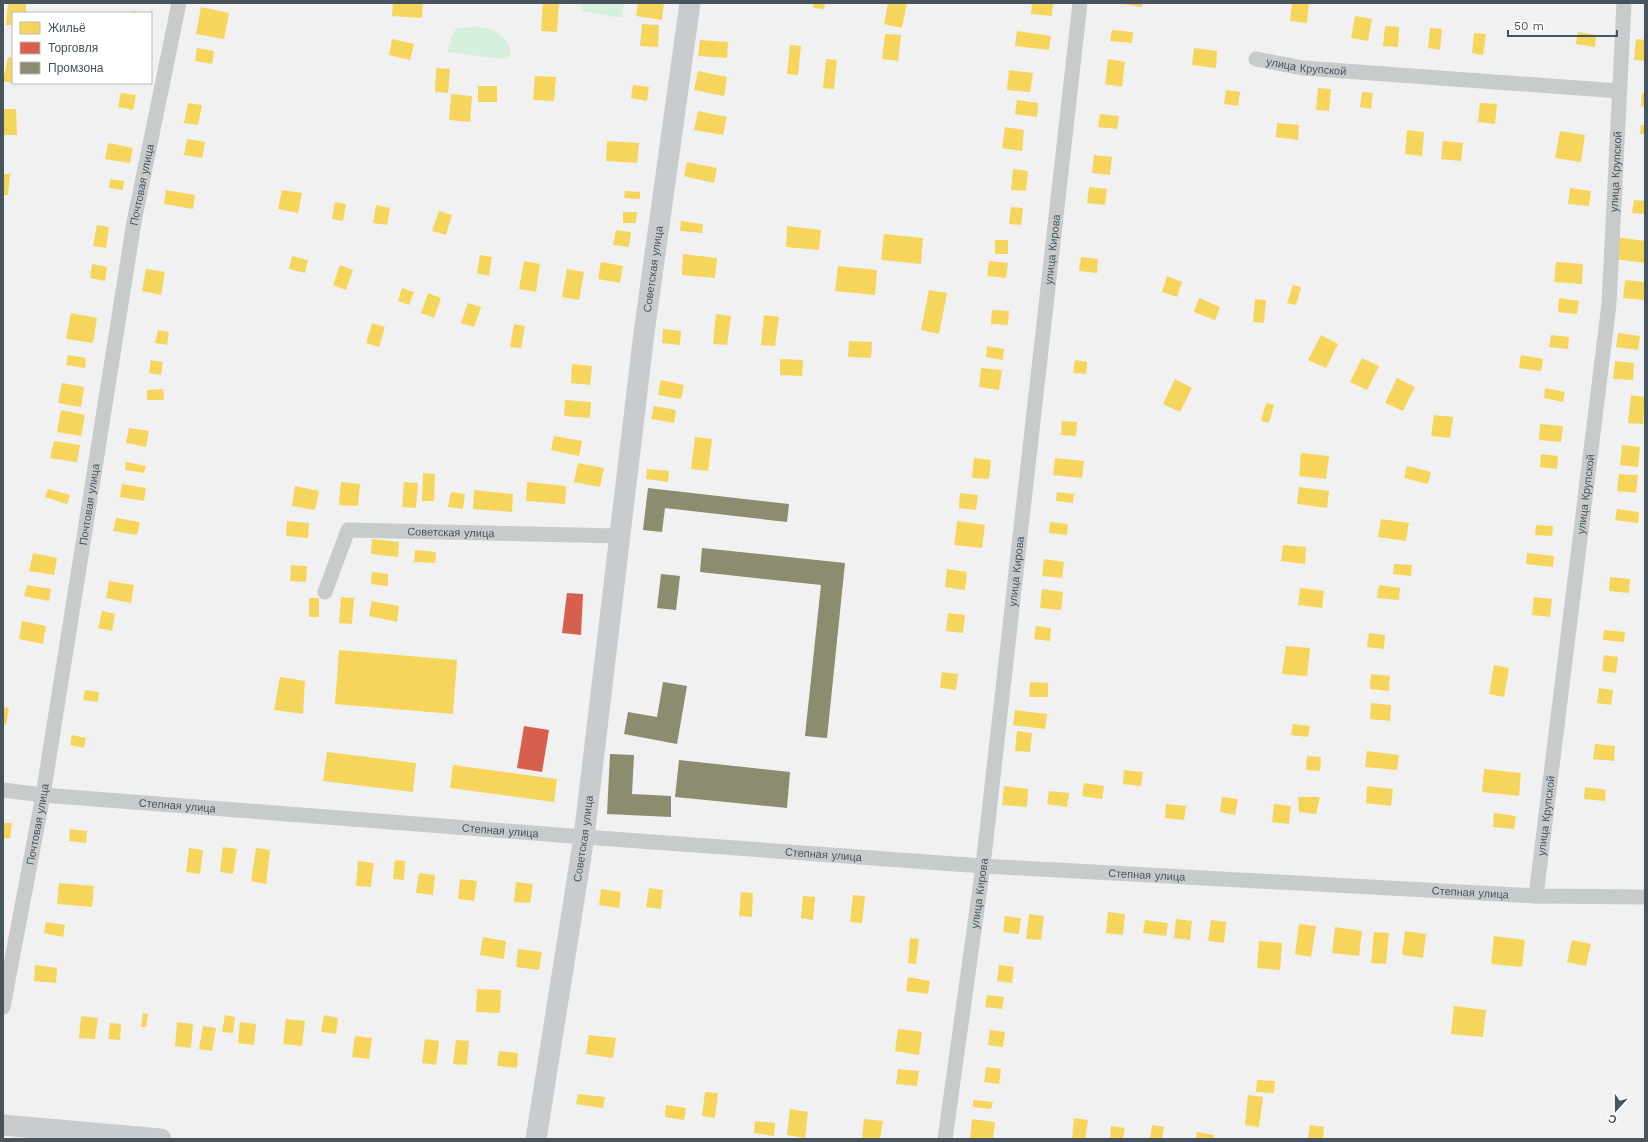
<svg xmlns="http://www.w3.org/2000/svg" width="1648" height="1142" font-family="'Work Sans',sans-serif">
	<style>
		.green { fill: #d6f0de }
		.homes { fill: #f6d55c }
		.shops { fill: #d6604d }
		.industry { fill: #8c8c6e }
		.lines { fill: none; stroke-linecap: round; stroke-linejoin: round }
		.street { stroke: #c8cbcc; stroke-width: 15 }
		.secondary { stroke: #c9cccf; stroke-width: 21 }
		.labels { text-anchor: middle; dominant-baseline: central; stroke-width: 4; stroke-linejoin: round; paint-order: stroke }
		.street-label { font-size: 11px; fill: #48545d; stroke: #fff }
	</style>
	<rect width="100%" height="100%" fill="#f1f1f1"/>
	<g class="green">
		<path d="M582,3H624L622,18L581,11Z"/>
		<path d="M477,27C481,28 487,28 490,29C501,33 511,44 511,56L503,59L447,52L454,31L459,28Z"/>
	</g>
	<g class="homes">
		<path d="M8,3L26,4V13H13V25H6Z"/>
		<path d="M393,3H423L422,18L392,16Z"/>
		<path d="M543,3H559L557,32L541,31Z"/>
		<path d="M638,3H664L662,20L636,16Z"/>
		<path d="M814,3H825L824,9L813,8Z"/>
		<path d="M888,3H907L902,28L884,24Z"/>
		<path d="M1032,3H1053L1052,16L1031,14Z"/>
		<path d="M1118,3H1142V7Z"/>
		<path d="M1292,3H1309L1307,23L1290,21Z"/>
		<path d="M201,7L229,13L224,39L196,34Z"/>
		<path d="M132,11L144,12V13H132Z"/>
		<path d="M1355,16L1372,19L1368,41L1351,38Z"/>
		<path d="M642,24L659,25L658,47L640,46Z"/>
		<path d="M1385,26L1399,27L1398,47L1383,46Z"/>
		<path d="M1430,28L1442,29L1440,50L1428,48Z"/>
		<path d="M1112,30L1133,32L1132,43L1110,41Z"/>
		<path d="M1017,31L1051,36L1049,50L1015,46Z"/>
		<path d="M1578,32L1596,35L1595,47L1576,44Z"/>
		<path d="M1474,33L1486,34L1483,55L1472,53Z"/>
		<path d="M885,34L901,35L898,61L882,59Z"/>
		<path d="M392,39L414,44L410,60L389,55Z"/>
		<path d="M1636,39L1645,40V61L1634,60Z"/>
		<path d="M700,40L728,42L727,58L698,56Z"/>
		<path d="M790,45L801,46L798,75L787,74Z"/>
		<path d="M197,48L214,51L212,64L195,61Z"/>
		<path d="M1194,48L1217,51L1216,68L1192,65Z"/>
		<path d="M8,57L13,58V83L3,81Z"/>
		<path d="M826,59L837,60L834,89L823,88Z"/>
		<path d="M1108,59L1125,62L1122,87L1105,84Z"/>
		<path d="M436,68L450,69L448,93L435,92Z"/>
		<path d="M1009,70L1033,73L1030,92L1007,90Z"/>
		<path d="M698,71L727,77L724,96L694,90Z"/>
		<path d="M535,76L556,77L554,101L533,100Z"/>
		<path d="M633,85L649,87L647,101L631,98Z"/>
		<rect x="478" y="86" width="19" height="16"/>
		<path d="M1318,88L1331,89L1329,111L1316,110Z"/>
		<path d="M1226,90L1240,92L1238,106L1224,104Z"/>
		<path d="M1362,92L1373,93L1371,109L1360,107Z"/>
		<path d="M121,93L136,95L133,110L118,107Z"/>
		<path d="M1642,93H1645V107L1641,106Z"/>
		<path d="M451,94L472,96L470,122L449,120Z"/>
		<path d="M1017,100L1038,103L1037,117L1015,114Z"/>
		<path d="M188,103L202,105L198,125L184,123Z"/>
		<path d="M1480,103L1497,104L1495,124L1478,122Z"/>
		<path d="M3,109H16L17,135H3Z"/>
		<path d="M698,111L727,117L723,135L694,130Z"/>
		<path d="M1100,114L1119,116L1117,129L1098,127Z"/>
		<path d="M1277,123L1299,125L1298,140L1276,137Z"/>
		<path d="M1641,125H1645V134H1640Z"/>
		<path d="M1005,127L1024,130L1022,151L1002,148Z"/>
		<path d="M1407,130L1424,132L1422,156L1405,154Z"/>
		<path d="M1560,131L1585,135L1581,162L1555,158Z"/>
		<path d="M187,139L205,142L202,158L184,155Z"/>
		<path d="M607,141L639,143L637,163L606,161Z"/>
		<path d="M1443,141L1463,143L1461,161L1441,159Z"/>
		<path d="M108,143L133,148L130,163L105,159Z"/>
		<path d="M1094,155L1112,157L1110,175L1092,173Z"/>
		<path d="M687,162L717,168L714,183L684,176Z"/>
		<path d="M1013,169L1028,171L1026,191L1011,190Z"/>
		<path d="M3,174H10L8,195H3Z"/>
		<path d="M110,179L124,181L123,190L109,188Z"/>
		<path d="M1089,187L1107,189L1105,205L1087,203Z"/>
		<path d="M1570,188L1591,191L1589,206L1568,204Z"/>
		<path d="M166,190L195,195L193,209L164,204Z"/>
		<path d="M282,190L302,193L298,213L278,209Z"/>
		<path d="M625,191L640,192V199L624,198Z"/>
		<path d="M1634,200L1645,201V214L1632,213Z"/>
		<path d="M335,202L346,204L343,221L332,219Z"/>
		<path d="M376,205L390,208L387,225L373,223Z"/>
		<path d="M1011,207L1023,208L1021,225L1009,224Z"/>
		<path d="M439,211L452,215L446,235L432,231Z"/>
		<path d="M623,212H637L636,223H623Z"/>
		<path d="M681,221L703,224L702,233L680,231Z"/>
		<path d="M97,225L109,227L106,248L93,246Z"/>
		<path d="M787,226L821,230L819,250L786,247Z"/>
		<path d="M616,230L631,232L629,247L613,245Z"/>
		<path d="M884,234L923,238L921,264L881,260Z"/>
		<path d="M1616,237L1645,241V263L1614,259Z"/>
		<rect x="995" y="240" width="13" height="14"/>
		<path d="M683,254L717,258L715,278L682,275Z"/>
		<path d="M480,255L492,257L489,276L477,273Z"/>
		<path d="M292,256L308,260L305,273L289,269Z"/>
		<path d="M1081,257L1098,259L1097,273L1079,271Z"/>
		<path d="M524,261L540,264L536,292L519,289Z"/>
		<path d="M989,261L1008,263L1006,278L987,276Z"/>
		<path d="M601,262L623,266L620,283L598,279Z"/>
		<path d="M1556,262L1583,264L1582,284L1554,282Z"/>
		<path d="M92,264L107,267L105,281L90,278Z"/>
		<path d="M340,265L353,270L346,290L333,285Z"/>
		<path d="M838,266L877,270L875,295L835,291Z"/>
		<path d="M146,269L165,272L161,295L142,291Z"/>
		<path d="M567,269L584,272L579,300L562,297Z"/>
		<path d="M1167,276L1182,282L1177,297L1162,292Z"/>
		<path d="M1625,280L1645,282V300L1623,298Z"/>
		<path d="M1293,285L1301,287L1296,305L1287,303Z"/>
		<path d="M402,288L414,292L409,305L398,301Z"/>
		<path d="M929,290L947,293L939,334L921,330Z"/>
		<path d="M428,293L441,298L434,318L421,313Z"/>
		<path d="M1199,298L1220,307L1215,320L1194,312Z"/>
		<path d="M1559,298L1579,301L1577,314L1558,312Z"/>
		<path d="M1255,299L1266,300L1264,323L1253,322Z"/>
		<path d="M468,303L481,307L474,327L461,323Z"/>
		<path d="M992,310L1009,311L1008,325L991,324Z"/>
		<path d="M71,313L97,318L93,343L66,339Z"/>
		<path d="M716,314L731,316L727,345L713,344Z"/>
		<path d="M764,315L779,317L775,346L761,345Z"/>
		<path d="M372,323L385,327L379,347L366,343Z"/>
		<path d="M514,324L525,326L521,348L510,347Z"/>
		<path d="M663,329L681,331L680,345L662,343Z"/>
		<path d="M158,330L169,332L167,345L155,343Z"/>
		<path d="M1618,333L1640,336L1638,350L1616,347Z"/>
		<path d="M1321,335L1338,344L1326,368L1308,360Z"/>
		<path d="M1551,335L1569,337L1568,349L1549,347Z"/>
		<path d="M849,341L872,342L871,358L848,357Z"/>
		<path d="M987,346L1004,349L1003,360L986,357Z"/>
		<path d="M68,355L86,358L85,368L66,365Z"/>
		<path d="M1521,355L1543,359L1541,371L1519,368Z"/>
		<path d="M1362,358L1379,366L1367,390L1350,382Z"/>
		<path d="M780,359L803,360L802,376L780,375Z"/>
		<path d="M151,360L163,362L161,375L149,373Z"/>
		<path d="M1075,360L1087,362L1086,374L1073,373Z"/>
		<path d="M1615,361L1634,363L1633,380L1613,379Z"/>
		<path d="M572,364L592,366L590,385L571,383Z"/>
		<path d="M981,368L1002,370L999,390L979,387Z"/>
		<path d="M1397,378L1415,387L1403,411L1385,403Z"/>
		<path d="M1175,379L1192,388L1180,412L1163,404Z"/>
		<path d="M661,380L684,385L681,399L658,395Z"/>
		<path d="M62,383L84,387L81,407L58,403Z"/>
		<path d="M1545,388L1565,392L1563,402L1544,398Z"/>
		<path d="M163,389L164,400H147V390Z"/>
		<path d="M1631,395L1645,397L1643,424L1628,423Z"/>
		<path d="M565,400L591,402L590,418L564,416Z"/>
		<path d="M1266,403L1274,405L1269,423L1261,421Z"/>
		<path d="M654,406L676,410L674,423L651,419Z"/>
		<path d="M61,410L85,415L81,436L57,432Z"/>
		<path d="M1434,415L1453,417L1450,438L1431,436Z"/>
		<path d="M1062,421L1077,422L1076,436L1061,435Z"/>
		<path d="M1540,424L1563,426L1561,442L1539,440Z"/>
		<path d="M129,428L149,431L146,447L126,443Z"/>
		<path d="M554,436L582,441L579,456L551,450Z"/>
		<path d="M695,437L712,439L708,471L691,469Z"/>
		<path d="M54,441L80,445L77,462L50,458Z"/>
		<path d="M1622,445L1640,447L1638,467L1620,465Z"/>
		<path d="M1301,453L1329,456L1326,479L1299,476Z"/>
		<path d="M1541,454L1558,456L1557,469L1540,467Z"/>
		<path d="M974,458L991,460L989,479L972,478Z"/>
		<path d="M1055,458L1084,461L1082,478L1053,475Z"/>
		<path d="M126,462L146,466L144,473L125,470Z"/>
		<path d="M578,463L604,468L600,487L574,482Z"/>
		<path d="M1407,466L1431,472L1428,484L1404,478Z"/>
		<path d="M647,469L669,471L668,482L646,479Z"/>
		<path d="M423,473L435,474L434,501H422Z"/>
		<path d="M1619,474L1638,475L1636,493L1617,491Z"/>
		<path d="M341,482L360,484L358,506L339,505Z"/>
		<path d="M404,482L418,483L416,508L402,507Z"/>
		<path d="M527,482L566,486L565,504L526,501Z"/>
		<path d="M122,484L146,488L144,501L120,497Z"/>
		<path d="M295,486L319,491L315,510L292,506Z"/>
		<path d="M1299,487L1329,491L1327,508L1297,504Z"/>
		<path d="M48,489L70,495L67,504L45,497Z"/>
		<path d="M474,490L513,494L512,512L473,509Z"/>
		<path d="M451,492L465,494L463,509L448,507Z"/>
		<path d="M1057,492L1074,494L1073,503L1056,501Z"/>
		<path d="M960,493L978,495L976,510L959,508Z"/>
		<path d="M1617,509L1639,512L1638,523L1615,520Z"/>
		<path d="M116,518L140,522L137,535L113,531Z"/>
		<path d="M1381,519L1409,523L1406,541L1378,537Z"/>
		<path d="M287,521L309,523L308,538L286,536Z"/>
		<path d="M957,521L985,525L982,548L954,545Z"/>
		<path d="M1050,522L1068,524L1067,535L1049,533Z"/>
		<path d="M1536,525L1553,526L1552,536L1535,535Z"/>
		<path d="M372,539L399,542L398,557L371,554Z"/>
		<path d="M1283,545L1306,547L1305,564L1281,561Z"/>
		<path d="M415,550L436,552L435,563L414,562Z"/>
		<path d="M33,553L57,558L54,575L29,571Z"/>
		<path d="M1527,553L1554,556L1553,567L1526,564Z"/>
		<path d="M1044,559L1064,562L1062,578L1042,576Z"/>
		<path d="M1394,564L1412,565L1411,576L1393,574Z"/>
		<path d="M291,565L307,566L306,582L290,581Z"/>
		<path d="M947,569L967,572L965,590L945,587Z"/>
		<path d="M372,572L388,574V586L371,584Z"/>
		<path d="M1610,577L1630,579L1629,593L1609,591Z"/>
		<path d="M109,581L134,585L131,603L106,598Z"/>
		<path d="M27,585L51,589L49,601L24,596Z"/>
		<path d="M1379,585L1400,588L1399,600L1377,598Z"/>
		<path d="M1300,588L1324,591L1322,608L1298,605Z"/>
		<path d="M1042,589L1063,592L1061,610L1040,608Z"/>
		<path d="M341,597L354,598L352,624L339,623Z"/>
		<path d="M1534,597L1552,599L1550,617L1532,615Z"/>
		<rect x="309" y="598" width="10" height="19"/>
		<path d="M372,601L399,606L397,622L369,616Z"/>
		<path d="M102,611L115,614L112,631L98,628Z"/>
		<path d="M948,613L965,615L963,633L946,631Z"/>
		<path d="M22,621L46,626L43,644L19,639Z"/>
		<path d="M1036,626L1051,628L1050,641L1034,639Z"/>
		<path d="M1604,630L1625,632L1624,642L1603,640Z"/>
		<path d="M1369,633L1385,635L1384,649L1367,647Z"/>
		<path d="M1286,646L1310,648L1307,676L1282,674Z"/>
		<path d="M339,650L457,660L453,714L335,704Z"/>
		<path d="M1604,655L1618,657L1616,673L1602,671Z"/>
		<path d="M1494,665L1509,668L1504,697L1489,694Z"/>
		<path d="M942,672L958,674L956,690L940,688Z"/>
		<path d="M1371,674L1390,676L1389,691L1370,689Z"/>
		<path d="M280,677L305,681L303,714L274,710Z"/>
		<path d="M1030,682L1048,683V697H1029Z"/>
		<path d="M1599,688L1613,690L1611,705L1597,703Z"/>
		<path d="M85,690L99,692L98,702L83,700Z"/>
		<path d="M1371,703L1391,705L1390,721L1370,719Z"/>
		<path d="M3,707L9,708L6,725L3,724Z"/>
		<path d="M1015,710L1047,714L1045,729L1013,725Z"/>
		<path d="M1293,724L1310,726L1308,737L1291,735Z"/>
		<path d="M1017,731L1032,733L1030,752L1015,751Z"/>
		<path d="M72,735L86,738L84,748L70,745Z"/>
		<path d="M1595,744L1615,746L1614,761L1593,759Z"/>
		<path d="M1367,751L1399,755L1397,770L1365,767Z"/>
		<path d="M327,752L416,763L413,792L323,781Z"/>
		<path d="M1307,756L1321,757L1320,771L1306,770Z"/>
		<path d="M453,765L557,779L554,802L450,788Z"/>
		<path d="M1484,769L1521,773L1519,796L1482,792Z"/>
		<path d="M1124,770L1143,772L1141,786L1123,784Z"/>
		<path d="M1084,783L1104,786L1102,799L1082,796Z"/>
		<path d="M1004,786L1028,789L1027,807L1002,805Z"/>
		<path d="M1367,786L1393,789L1391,806L1366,803Z"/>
		<path d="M1585,787L1606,790L1605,801L1584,799Z"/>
		<path d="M1049,791L1069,793L1067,807L1047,804Z"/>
		<path d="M1222,797L1238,799L1235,815L1220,812Z"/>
		<path d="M1298,797H1320L1316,814L1299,812Z"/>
		<path d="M1166,804L1186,806L1184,820L1165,818Z"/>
		<path d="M1274,804L1291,806L1289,824L1272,822Z"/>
		<path d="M1494,813L1516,816L1514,829L1493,827Z"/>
		<path d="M3,823H12L10,839L3,838Z"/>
		<path d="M70,829L87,831L86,843L69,841Z"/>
		<path d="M223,847L237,849L233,874L220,872Z"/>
		<path d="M189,848L203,850L200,874L186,872Z"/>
		<path d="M256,848L270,850L266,884L251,881Z"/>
		<path d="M395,860L405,861L404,880L393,879Z"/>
		<path d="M358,861L374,863L371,887L356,886Z"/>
		<path d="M419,873L435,875L433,895L416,893Z"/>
		<path d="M460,879L477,881L474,901L458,899Z"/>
		<path d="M516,882L533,884L530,903L514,902Z"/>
		<path d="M59,883L94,886L92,907L57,904Z"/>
		<path d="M649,888L663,890L661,909L646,907Z"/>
		<path d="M601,889L621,892L619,908L599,905Z"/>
		<path d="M741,892L753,893L752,917L739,916Z"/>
		<path d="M853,895L865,896L862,923L850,922Z"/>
		<path d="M803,896L815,897L813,920L801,918Z"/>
		<path d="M1108,912L1125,914L1123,935L1106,933Z"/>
		<path d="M1029,914L1044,916L1041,940L1026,939Z"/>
		<path d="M1005,916L1021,918L1019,934L1003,932Z"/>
		<path d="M1176,919L1192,921L1190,940L1174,938Z"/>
		<path d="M1145,920L1168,923L1166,936L1143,933Z"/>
		<path d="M1211,920L1226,922L1224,943L1208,941Z"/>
		<path d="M46,922L65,925L63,937L44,933Z"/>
		<path d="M1299,924L1316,926L1311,957L1295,954Z"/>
		<path d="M1335,927L1362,931L1359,956L1332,953Z"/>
		<path d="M1405,931L1426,934L1423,958L1402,955Z"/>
		<path d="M1374,932L1389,933L1386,964L1371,963Z"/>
		<path d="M1494,936L1525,940L1522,967L1491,964Z"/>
		<path d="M483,937L506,941L504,959L480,955Z"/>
		<path d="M910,938L919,939L916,964L908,963Z"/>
		<path d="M1572,940L1591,944L1586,966L1567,962Z"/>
		<path d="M1259,941L1282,943L1280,970L1257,968Z"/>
		<path d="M518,949L542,952L539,970L516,967Z"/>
		<path d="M35,965L57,968L56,983L34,981Z"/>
		<path d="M999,965L1014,967L1012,983L997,981Z"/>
		<path d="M908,977L930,981L928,994L906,991Z"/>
		<path d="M477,989L501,990L500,1013L476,1012Z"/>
		<path d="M987,995L1004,997L1002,1009L985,1007Z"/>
		<path d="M1454,1006L1486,1010L1483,1037L1451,1034Z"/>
		<path d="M143,1013L148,1014L146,1027H141Z"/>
		<path d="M225,1015L235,1017L233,1033L222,1032Z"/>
		<path d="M324,1015L338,1018L336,1034L321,1032Z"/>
		<path d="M81,1016L98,1018L95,1039L79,1038Z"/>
		<path d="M286,1019L305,1021L302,1046L283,1044Z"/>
		<path d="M177,1022L193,1024L191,1048L175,1046Z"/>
		<path d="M240,1022L256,1024L254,1045L238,1043Z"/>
		<path d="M110,1023L121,1024L120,1040L108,1039Z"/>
		<path d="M203,1026L216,1028L212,1051L199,1049Z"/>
		<path d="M898,1029L922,1032L919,1055L895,1051Z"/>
		<path d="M990,1030L1005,1032L1003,1047L988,1045Z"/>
		<path d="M589,1035L616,1038L613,1058L586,1054Z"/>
		<path d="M355,1036L372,1038L369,1059L352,1057Z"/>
		<path d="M425,1039L439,1041L436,1065L422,1063Z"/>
		<path d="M456,1040L469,1041L467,1065L453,1064Z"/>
		<path d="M499,1051L518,1053L517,1068L497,1066Z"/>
		<path d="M986,1067L1001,1069L999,1084L984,1082Z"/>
		<path d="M898,1069L919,1071L917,1086L896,1084Z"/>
		<path d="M1257,1080L1275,1081L1274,1093L1256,1092Z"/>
		<path d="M705,1092L718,1093L715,1118L702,1116Z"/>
		<path d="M578,1094L605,1097L603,1108L576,1104Z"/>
		<path d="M1248,1095L1263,1097L1259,1127L1245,1125Z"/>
		<path d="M973,1100L993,1102L991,1109L973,1107Z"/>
		<path d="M666,1105L686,1108L684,1120L665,1117Z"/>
		<path d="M790,1109L808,1112L805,1138L787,1135Z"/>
		<path d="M1074,1118L1088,1120L1085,1139H1072Z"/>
		<path d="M864,1119L883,1121L880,1139H862Z"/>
		<path d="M972,1119L995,1122L993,1139L970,1138Z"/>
		<path d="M755,1121L775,1123L774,1136L754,1133Z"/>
		<path d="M1152,1125L1164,1127L1162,1139H1150Z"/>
		<path d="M1310,1125L1324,1127L1323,1139H1308Z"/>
		<path d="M1111,1126L1125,1128L1123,1139H1110Z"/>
		<path d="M1197,1132L1214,1135L1213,1139H1196Z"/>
	</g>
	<g class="shops">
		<path d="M567,593L583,594L581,635L562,633Z"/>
		<path d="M524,726L549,730L542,772L517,768Z"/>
	</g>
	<g class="industry">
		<path d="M648,488L789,504L787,522L665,508L662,532L643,530Z"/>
		<path d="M702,548L845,563L827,738L805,736L821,585L700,572Z"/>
		<path d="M661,574L680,576L676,610L657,608Z"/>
		<path d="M663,682L687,686L677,744L624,734L628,712L657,717Z"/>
		<path d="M610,754L634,755L632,794L671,796V817L607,814Z"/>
		<path d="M679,760L790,772L787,808L675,797Z"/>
	</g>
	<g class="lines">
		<g class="street">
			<path id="s1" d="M1256,59L1303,68L1620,91"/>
			<path id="s2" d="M325,592L348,530L620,536"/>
			<path id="s3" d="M3,790L43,795L584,837L983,866L1536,896L1645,897"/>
			<path id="s4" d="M1536,896L1609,304L1624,3"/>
			<path id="s5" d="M3,1007L43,795L134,222L179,3"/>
			<path id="s6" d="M945,1139L983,866L1080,3"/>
		</g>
		<g class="secondary">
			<path d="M3,1125L161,1139"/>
			<path id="s7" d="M536,1139L584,837L644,333L690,3"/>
		</g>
	</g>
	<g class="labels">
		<g class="street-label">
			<text stroke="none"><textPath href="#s1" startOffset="51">улица Крупской</textPath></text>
			<text stroke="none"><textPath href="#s4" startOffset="729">улица Крупской</textPath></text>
			<text stroke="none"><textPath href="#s5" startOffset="834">Почтовая улица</textPath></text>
			<text stroke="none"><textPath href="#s6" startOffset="896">улица Кирова</textPath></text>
			<text stroke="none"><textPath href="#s7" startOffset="878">Советская улица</textPath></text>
			<text stroke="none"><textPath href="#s4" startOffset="405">улица Крупской</textPath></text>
			<text stroke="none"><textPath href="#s5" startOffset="510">Почтовая улица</textPath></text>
			<text stroke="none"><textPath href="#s2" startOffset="169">Советская улица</textPath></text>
			<text stroke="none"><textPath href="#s6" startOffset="572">улица Кирова</textPath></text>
			<text stroke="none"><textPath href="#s3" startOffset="175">Степная улица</textPath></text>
			<text stroke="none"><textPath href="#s4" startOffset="81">улица Крупской</textPath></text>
			<text stroke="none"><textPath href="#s5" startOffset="186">Почтовая улица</textPath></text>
			<text stroke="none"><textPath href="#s3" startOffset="499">Степная улица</textPath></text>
			<text stroke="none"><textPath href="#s7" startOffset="304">Советская улица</textPath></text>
			<text stroke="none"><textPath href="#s3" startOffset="823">Степная улица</textPath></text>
			<text stroke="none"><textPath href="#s3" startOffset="1147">Степная улица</textPath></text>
			<text stroke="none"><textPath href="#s3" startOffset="1471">Степная улица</textPath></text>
			<text stroke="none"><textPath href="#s6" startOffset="248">улица Кирова</textPath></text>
		</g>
	</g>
	<rect width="1648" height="1142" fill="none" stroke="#48545d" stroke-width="8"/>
	<rect x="12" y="12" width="140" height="72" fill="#ffffff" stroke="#b6bbbe"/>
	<rect x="20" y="22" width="20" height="12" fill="#f6d55c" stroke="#b6bbbe"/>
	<text x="48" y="32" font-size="12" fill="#48545d">Жильё</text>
	<rect x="20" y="42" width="20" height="12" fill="#d6604d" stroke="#b6bbbe"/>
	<text x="48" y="52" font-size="12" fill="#48545d">Торговля</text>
	<rect x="20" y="62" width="20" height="12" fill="#8c8c6e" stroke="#b6bbbe"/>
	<text x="48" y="72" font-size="12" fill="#48545d">Промзона</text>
	<g transform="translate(1616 1110) rotate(201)" stroke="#ffffff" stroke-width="3" paint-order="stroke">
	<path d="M0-3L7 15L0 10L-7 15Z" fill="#48545d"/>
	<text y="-6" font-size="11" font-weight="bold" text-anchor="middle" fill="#48545d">С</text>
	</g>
	<path d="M1508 30v6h109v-6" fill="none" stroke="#48545d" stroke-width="2"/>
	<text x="1514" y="30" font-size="12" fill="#48545d" stroke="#ffffff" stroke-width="3" paint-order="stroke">50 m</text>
</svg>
